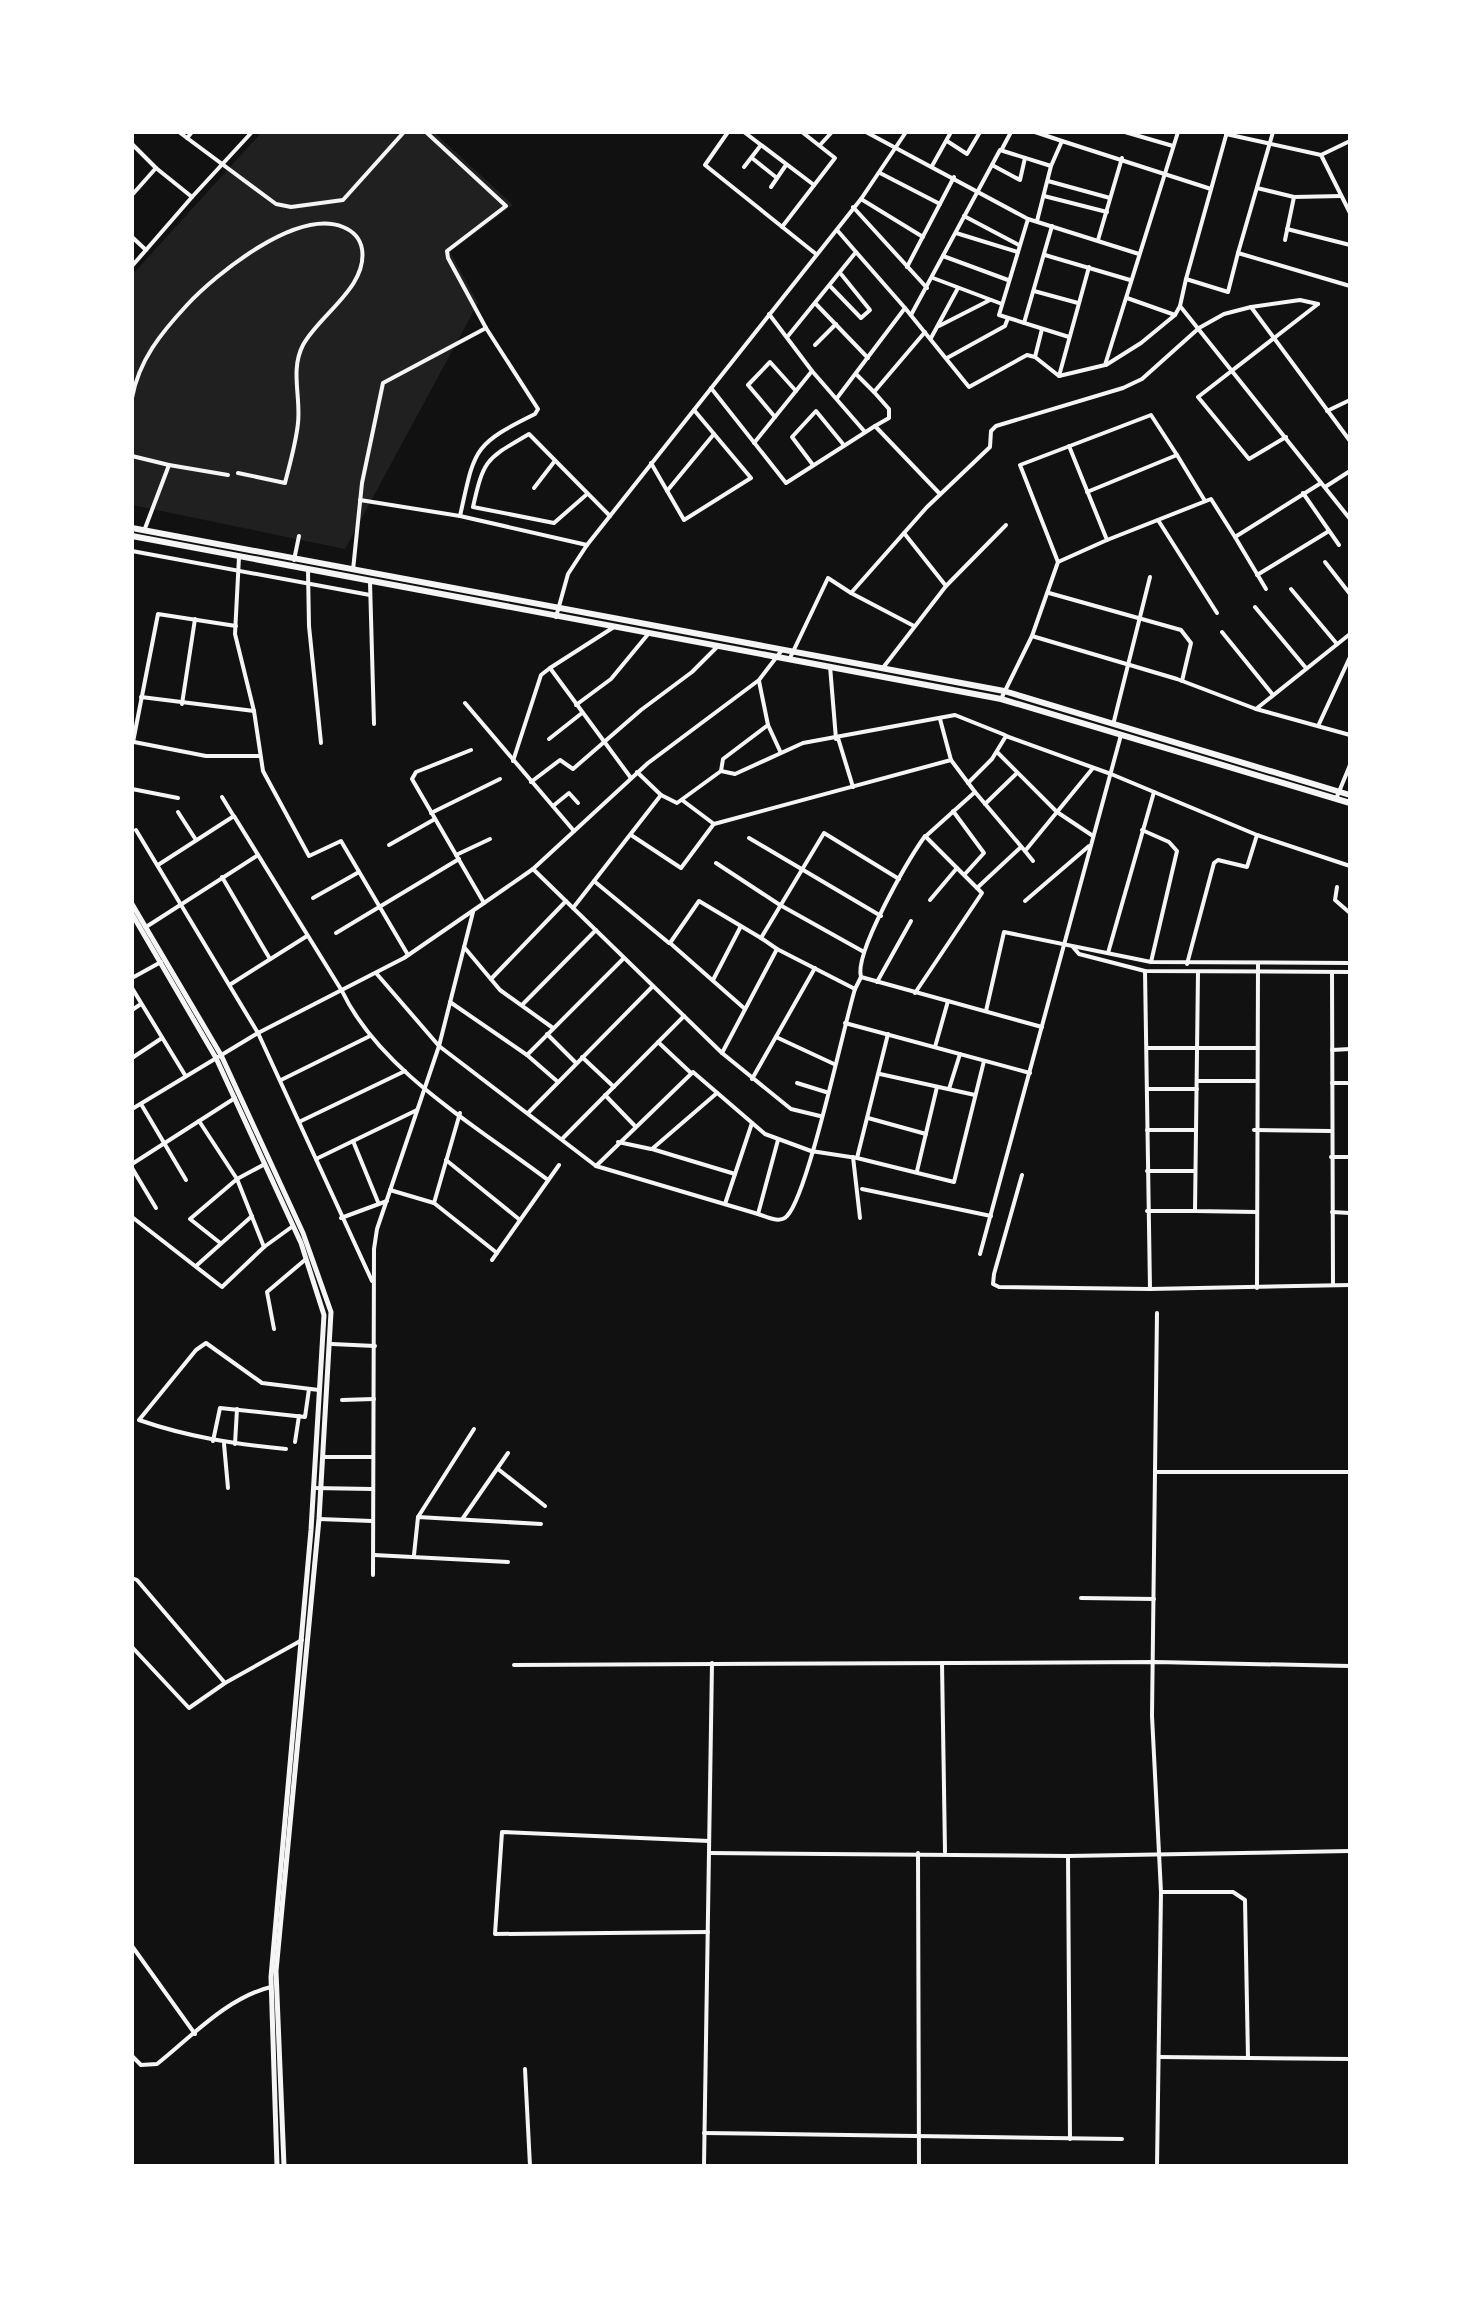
<svg xmlns="http://www.w3.org/2000/svg" width="1482" height="2298" font-family="Commissioner,sans-serif">
	<style>
		.green { fill: #202020 }
		.lines { fill: none; stroke-linecap: round; stroke-linejoin: round }
		.minor { stroke: #f5f5f5; stroke-width: 4 }
		.secondary { stroke: #f5f5f5; stroke-width: 5 }
		.primary { stroke: #f5f5f5; stroke-width: 6 }
	</style>
	<rect width="100%" height="100%" fill="#111"/>
	<path class="green" d="M262,132H434L513,205L450,252L478,303L345,549L132,505V275Z"/>
	<g class="lines">
		<g class="minor">
			<path d="M179,132L276,204L291,207L343,200L404,132"/>
			<path d="M728,132L705,165L816,254"/>
			<path d="M744,132L814,185"/>
			<path d="M866,132L1028,219L999,315L1069,337"/>
			<path d="M1035,132L1062,141"/>
			<path d="M1125,132L1173,146"/>
			<path d="M132,133L133,132"/>
			<path d="M1226,134L1321,155"/>
			<path d="M187,138L192,132"/>
			<path d="M947,141L967,154L980,132"/>
			<path d="M1350,141L1321,155L1350,213"/>
			<path d="M132,144L156,168"/>
			<path d="M820,145L832,132"/>
			<path d="M1002,149L1011,132"/>
			<path d="M752,158L777,178"/>
			<path d="M992,165L1020,180L1025,158"/>
			<path d="M932,166L951,132"/>
			<path d="M744,167L761,145"/>
			<path d="M880,173L940,204"/>
			<path d="M1048,181L1110,198"/>
			<path d="M771,187L786,165"/>
			<path d="M1257,188L1294,197L1341,196"/>
			<path d="M132,195L156,168L192,197L252,132"/>
			<path d="M1044,196L1107,212"/>
			<path d="M861,199L923,237"/>
			<path d="M853,207L927,288"/>
			<path d="M964,216L1019,245"/>
			<path d="M1028,219L1139,254"/>
			<path d="M1037,221L1051,166L1062,141L1211,189"/>
			<path d="M782,227L835,158L802,132"/>
			<path d="M1287,229L1350,245"/>
			<path d="M956,233L1018,252"/>
			<path d="M132,237L146,250L192,197"/>
			<path d="M1098,240L1122,158"/>
			<path d="M1285,240L1294,197"/>
			<path d="M1238,253L1273,132"/>
			<path d="M1045,255L1130,280"/>
			<path d="M943,256L1008,280"/>
			<path d="M132,266L146,250"/>
			<path d="M907,267L954,177"/>
			<path d="M933,278L1002,304"/>
			<path d="M1186,279L1227,132"/>
			<path d="M1350,286L1238,253L1228,292L1186,279L1180,306L1350,519"/>
			<path d="M831,287L861,318L870,310L841,274"/>
			<path d="M1034,291L1078,303"/>
			<path d="M1127,298L1175,315L1180,306"/>
			<path d="M816,304L868,358"/>
			<path d="M1251,307L1300,300L1318,304"/>
			<path d="M905,308L969,387L1027,355L1035,357L1059,376L1105,365L1178,132"/>
			<path d="M911,315L1000,150L1051,166"/>
			<path d="M1024,323L1052,226"/>
			<path d="M939,326L990,300"/>
			<path d="M788,336L856,252L837,230"/>
			<path d="M931,338L958,288"/>
			<path d="M815,345L836,324"/>
			<path d="M1035,357L1042,329"/>
			<path d="M947,358L1005,326L1008,318"/>
			<path d="M1106,365L1141,343L1175,315"/>
			<path d="M812,371L865,432"/>
			<path d="M856,374L874,392L925,332"/>
			<path d="M1059,376L1089,267"/>
			<path d="M711,388L786,483L875,426L940,494"/>
			<path d="M874,392L889,409V418L875,426"/>
			<path d="M132,398C139,360 161,333 187,305C216,274 297,208 343,227C353,231 360,238 362,249C368,287 319,315 303,345C290,370 301,397 298,423C296,443 290,463 285,483L238,473"/>
			<path d="M837,398L905,308L856,252"/>
			<path d="M1327,411L1350,400"/>
			<path d="M775,417L748,385L770,362L796,391"/>
			<path d="M1286,437L1249,459L1198,397L1318,304"/>
			<path d="M754,443L812,371L769,314"/>
			<path d="M132,456L169,465L144,531"/>
			<path d="M651,463L684,520L751,478L694,410"/>
			<path d="M169,465L228,475"/>
			<path d="M813,465L792,437L816,411L843,444"/>
			<path d="M1325,487L1350,471"/>
			<path d="M534,488L554,462"/>
			<path d="M667,491L714,434"/>
			<path d="M1087,492L1177,455L1205,501"/>
			<path d="M1303,493L1339,545"/>
			<path d="M586,495L554,523L473,507C484,457 487,459 529,434L610,516"/>
			<path d="M360,500L460,516L587,545"/>
			<path d="M460,516C475,449 472,445 535,414L538,409L486,328"/>
			<path d="M1158,520L1217,613"/>
			<path d="M904,533L946,586"/>
			<path d="M1235,537L1266,589"/>
			<path d="M1107,540L1211,499L1235,537L1321,483"/>
			<path d="M132,551L370,595"/>
			<path d="M239,557L235,634L254,711L263,771L309,856L341,841L408,955"/>
			<path d="M294,560L299,536"/>
			<path d="M1058,562L1020,465L1151,415L1177,455"/>
			<path d="M1325,562L1350,594"/>
			<path d="M353,570L362,483L383,383L486,328L448,258L447,251L506,206L426,132"/>
			<path d="M308,571L309,626L321,743"/>
			<path d="M1257,575L1329,531"/>
			<path d="M370,582L374,724"/>
			<path d="M1291,589L1337,644"/>
			<path d="M851,593L914,626"/>
			<path d="M1049,593L1181,630L1191,643L1182,681"/>
			<path d="M1255,607L1306,668"/>
			<path d="M556,617L568,574L587,545L861,199L906,132"/>
			<path d="M1222,632L1273,695"/>
			<path d="M1032,636L1058,562L1107,540L1069,446"/>
			<path d="M790,658L828,578L851,593L927,507L990,447L991,431L996,426L1123,388L1142,379L1199,328L1224,314L1251,307L1350,441"/>
			<path d="M830,666L836,739"/>
			<path d="M550,668L614,627"/>
			<path d="M882,669L946,586L1006,525"/>
			<path d="M141,697L254,711"/>
			<path d="M1001,699L1032,636L1177,679L1256,709L1350,735"/>
			<path d="M465,703L574,831"/>
			<path d="M182,704L195,619"/>
			<path d="M576,705L611,679L649,633"/>
			<path d="M1256,709L1350,634"/>
			<path d="M1114,721L1150,577"/>
			<path d="M1319,724L1350,657"/>
			<path d="M768,725L780,751"/>
			<path d="M838,738L853,787"/>
			<path d="M549,739L582,713"/>
			<path d="M133,742L158,614L236,626"/>
			<path d="M134,742L206,756H260"/>
			<path d="M471,750L416,772L412,779L484,903"/>
			<path d="M997,752L1057,812L1025,851L1033,861"/>
			<path d="M513,761L541,675L550,668L631,778"/>
			<path d="M1093,768L1057,812L1093,836"/>
			<path d="M721,771L735,774L803,743L955,715L1005,735"/>
			<path d="M637,772L661,795"/>
			<path d="M531,782L560,760L573,769L641,710L692,672L717,647"/>
			<path d="M968,783L992,759L1006,736L1111,774L1257,835L1350,866"/>
			<path d="M132,789L178,798"/>
			<path d="M975,792L1025,851"/>
			<path d="M222,797L233,815"/>
			<path d="M1336,799L1350,765"/>
			<path d="M682,800L714,824L951,760L940,719"/>
			<path d="M985,804L1016,774"/>
			<path d="M553,806L569,793L578,803"/>
			<path d="M953,811L984,853L965,874"/>
			<path d="M178,812L196,840"/>
			<path d="M431,813L500,779"/>
			<path d="M136,830L258,1033L372,1281"/>
			<path d="M1142,830L1169,842L1177,851L1151,962"/>
			<path d="M631,835L681,868L713,825"/>
			<path d="M926,836L975,792L951,760"/>
			<path d="M749,838L881,916"/>
			<path d="M389,845L435,819"/>
			<path d="M456,855L490,839"/>
			<path d="M716,863L780,905L864,952"/>
			<path d="M158,865L234,816L342,991C380,1071 478,1127 548,1180"/>
			<path d="M533,869L722,1053L777,949L855,989L861,977L1042,1027"/>
			<path d="M222,877L270,959"/>
			<path d="M594,881L669,943"/>
			<path d="M1337,887L1335,900L1350,913"/>
			<path d="M977,888L1021,847"/>
			<path d="M313,898L359,872"/>
			<path d="M930,900L957,868"/>
			<path d="M1025,901L1089,846"/>
			<path d="M573,908L661,795L677,803L721,771L723,759L768,725L759,681"/>
			<path d="M146,927L258,855"/>
			<path d="M336,933L459,859"/>
			<path d="M464,947L500,990L553,1028"/>
			<path d="M1073,947L1079,954L1145,971L1350,972"/>
			<path d="M777,949L761,938L824,833L899,879"/>
			<path d="M1108,953L1154,792"/>
			<path d="M1187,964L1214,863L1218,860L1247,867L1257,835"/>
			<path d="M1145,971L1150,1289"/>
			<path d="M1198,972L1195,1211L1256,1212"/>
			<path d="M1332,972L1333,1285"/>
			<path d="M376,973L439,1046"/>
			<path d="M861,977C854,953 908,860 925,836L982,893L915,993"/>
			<path d="M132,978L161,962"/>
			<path d="M491,979L566,901"/>
			<path d="M713,980L741,926"/>
			<path d="M877,982L911,921"/>
			<path d="M231,984L307,936"/>
			<path d="M132,988L185,1075"/>
			<path d="M855,989C843,1029 808,1195 787,1216C780,1224 767,1217 758,1214L596,1166L693,1072L765,1134L811,1151L857,1158"/>
			<path d="M450,1002L527,1055"/>
			<path d="M522,1005L596,930"/>
			<path d="M745,1009L670,943L699,901L761,938"/>
			<path d="M132,1010L141,1004"/>
			<path d="M986,1011L1004,932L1151,962L1350,963"/>
			<path d="M845,1023L1030,1073"/>
			<path d="M547,1034L576,1063"/>
			<path d="M888,1034L857,1158L954,1182L984,1061"/>
			<path d="M776,1037L834,1064"/>
			<path d="M658,1042L691,1073"/>
			<path d="M439,1046L473,912"/>
			<path d="M935,1047L948,1001"/>
			<path d="M1147,1048H1256"/>
			<path d="M1332,1050L1350,1049"/>
			<path d="M722,1053L791,1109L820,1116"/>
			<path d="M582,1057L614,1087"/>
			<path d="M132,1058L162,1038"/>
			<path d="M880,1074L975,1095"/>
			<path d="M752,1079L815,968"/>
			<path d="M281,1080L370,1036"/>
			<path d="M1197,1081H1255"/>
			<path d="M558,1082L527,1055L623,959"/>
			<path d="M797,1083L826,1092"/>
			<path d="M1332,1083H1350"/>
			<path d="M949,1089L960,1054"/>
			<path d="M1147,1089H1197"/>
			<path d="M717,1093L652,1149L735,1174"/>
			<path d="M605,1095L634,1125"/>
			<path d="M141,1104L186,1180"/>
			<path d="M132,1109L258,1033L404,958L484,903L533,869L648,763L759,680L782,650"/>
			<path d="M460,1113L434,1203L497,1253"/>
			<path d="M528,1113L652,987"/>
			<path d="M868,1118L926,1134"/>
			<path d="M199,1121L237,1179L264,1247"/>
			<path d="M301,1121L405,1071"/>
			<path d="M1147,1130H1196"/>
			<path d="M1254,1130L1331,1131"/>
			<path d="M563,1138L684,1016"/>
			<path d="M353,1141L378,1202"/>
			<path d="M618,1142L651,1149"/>
			<path d="M853,1157L860,1218"/>
			<path d="M1331,1157H1350"/>
			<path d="M316,1159L417,1110"/>
			<path d="M446,1160L520,1220"/>
			<path d="M132,1164L235,1098"/>
			<path d="M132,1168L156,1208"/>
			<path d="M917,1171L937,1087"/>
			<path d="M1147,1171H1195"/>
			<path d="M1022,1175L994,1274L993,1284L999,1287L1150,1289L1350,1285"/>
			<path d="M862,1189L991,1216"/>
			<path d="M390,1190L434,1203"/>
			<path d="M725,1204L752,1123"/>
			<path d="M1147,1211H1195"/>
			<path d="M1332,1212L1350,1213"/>
			<path d="M758,1214L778,1140"/>
			<path d="M132,1217L222,1287L264,1247L293,1226"/>
			<path d="M341,1218L387,1201"/>
			<path d="M219,1242L190,1219L237,1179L265,1164"/>
			<path d="M980,1254L1121,735"/>
			<path d="M492,1260L559,1165"/>
			<path d="M196,1266L252,1216"/>
			<path d="M1257,1288L1258,964"/>
			<path d="M1157,1313L1155,1472H1350"/>
			<path d="M274,1329L267,1292L306,1259"/>
			<path d="M332,1344L375,1346"/>
			<path d="M342,1400L374,1399"/>
			<path d="M213,1441L220,1408L305,1417L309,1389"/>
			<path d="M295,1442L299,1416"/>
			<path d="M224,1444L228,1488"/>
			<path d="M235,1444L237,1409"/>
			<path d="M286,1449C234,1444 188,1437 139,1420L196,1350L206,1343L262,1383L319,1390"/>
			<path d="M324,1457H373"/>
			<path d="M498,1469L545,1506"/>
			<path d="M1155,1472L1152,1716L1161,1892L1157,2166"/>
			<path d="M314,1488L372,1489"/>
			<path d="M418,1517L474,1429"/>
			<path d="M463,1518L508,1453"/>
			<path d="M319,1519L372,1521"/>
			<path d="M374,1555L508,1562"/>
			<path d="M414,1555L418,1517L541,1524"/>
			<path d="M373,1575L374,1249L377,1229L439,1046L596,1166"/>
			<path d="M132,1578L137,1580L225,1683L302,1640"/>
			<path d="M1081,1598L1154,1599"/>
			<path d="M132,1647L189,1708L225,1683"/>
			<path d="M942,1663L945,1852"/>
			<path d="M514,1665L1155,1662L1350,1666"/>
			<path d="M709,1853L1068,1856L1350,1851"/>
			<path d="M918,1853L919,2166"/>
			<path d="M1068,1856L1070,2139"/>
			<path d="M1161,1892H1233L1245,1900L1248,2058"/>
			<path d="M708,1932L495,1934L502,1832L709,1841"/>
			<path d="M132,1946L195,2034"/>
			<path d="M132,2056L141,2065L157,2064C191,2037 228,1997 271,1987"/>
			<path d="M1160,2057L1350,2059"/>
			<path d="M525,2069L530,2166"/>
			<path d="M704,2133L1122,2139"/>
			<path d="M704,2166L712,1663"/>
		</g>
		<g class="secondary">
			<path d="M132,904L221,1055L303,1233L331,1312L319,1519L276,1971L284,2166"/>
			<path d="M132,914L216,1058L301,1243L324,1315L311,1530L271,1977L277,2166"/>
		</g>
		<g class="primary">
			<path d="M132,528L1004,691L1350,795"/>
			<path d="M132,536L1001,699L1350,803"/>
		</g>
	</g>
	<rect width="1482" height="2298" fill="none" stroke="#ffffff" stroke-width="268"/>
</svg>
